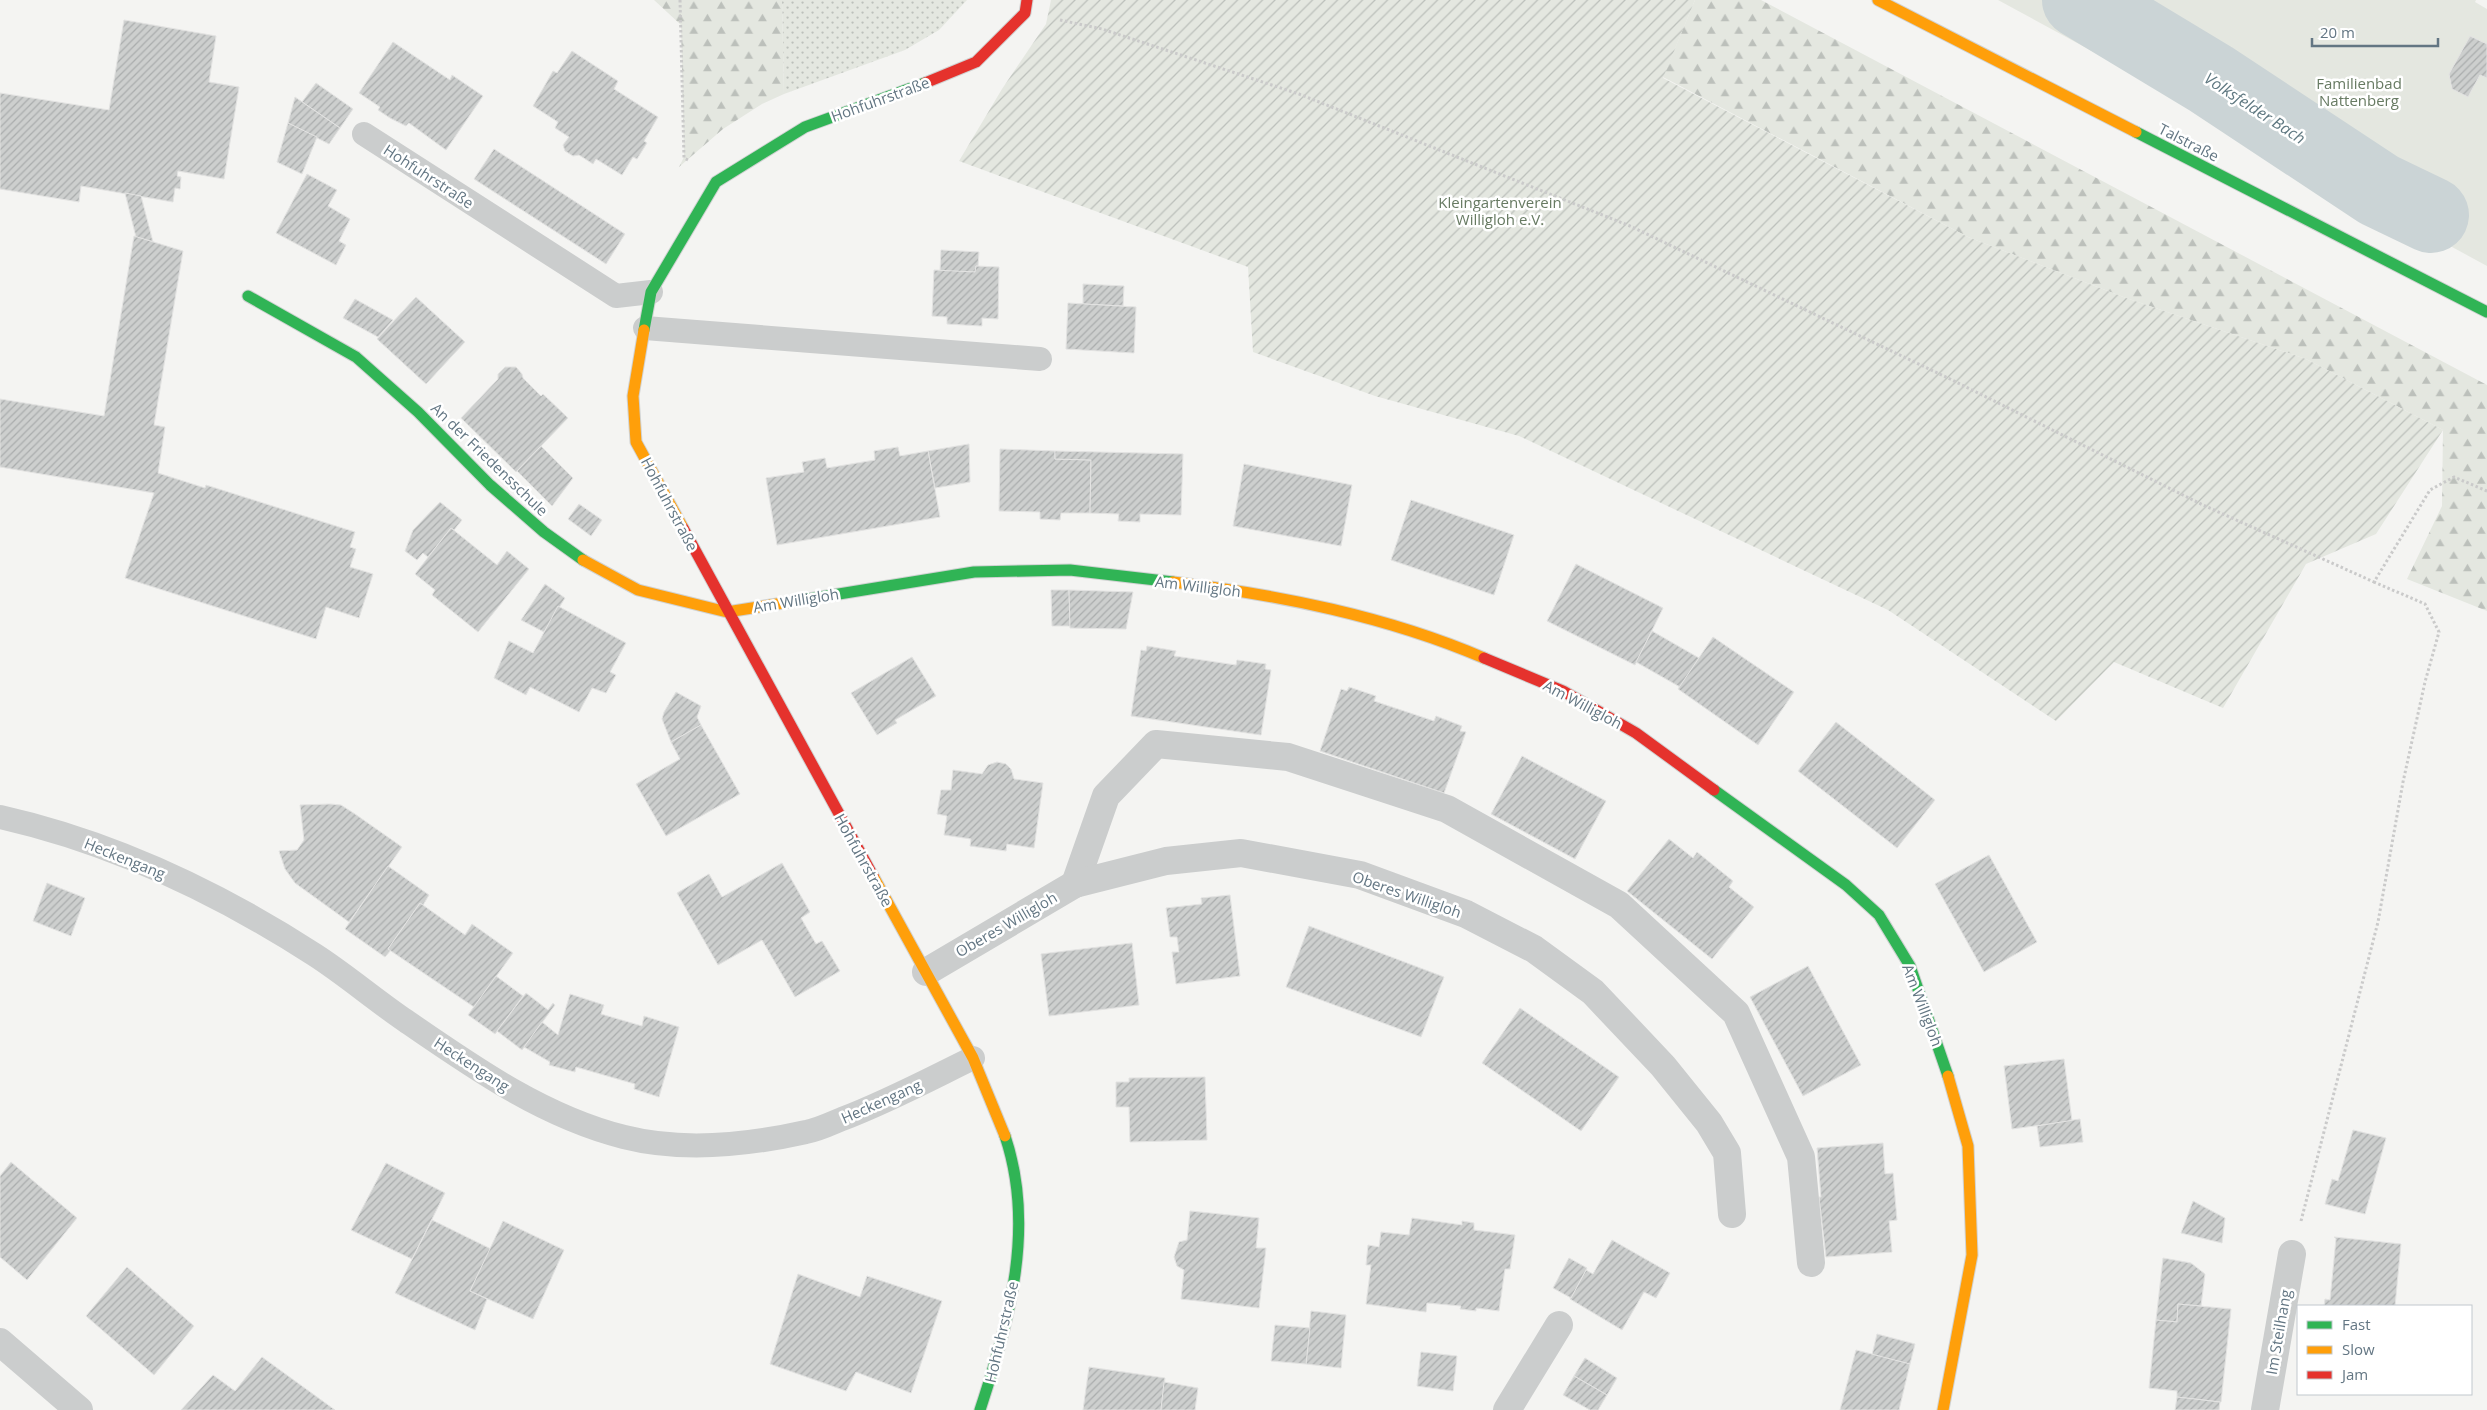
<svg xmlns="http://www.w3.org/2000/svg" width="2487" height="1410" font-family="'Open Sans',sans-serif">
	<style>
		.grass { fill: url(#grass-dots) }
		.forest { fill: url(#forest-firs) }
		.park { fill: #e4e7e0 }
		.garden { fill: url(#garden-furrows) }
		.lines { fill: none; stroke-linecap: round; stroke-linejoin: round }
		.river { stroke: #cbd4d6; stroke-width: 76 }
		.building { fill: url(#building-hatch); stroke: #e3e3e2 }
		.fast-casing { stroke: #d0d2d2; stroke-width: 13 }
		.slow-casing { stroke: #d0d2d2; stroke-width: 13 }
		.jam-casing { stroke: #d0d2d2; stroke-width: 13 }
		.path { stroke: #cacaca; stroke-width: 3; stroke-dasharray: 2.5 2.5; stroke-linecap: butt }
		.lane { stroke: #cbcdcd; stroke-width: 24 }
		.street { stroke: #cbcdcd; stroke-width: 28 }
		.fast { stroke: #30b455; stroke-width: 11 }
		.slow { stroke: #ff9f0a; stroke-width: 11 }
		.jam { stroke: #e5322d; stroke-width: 11 }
		.labels { text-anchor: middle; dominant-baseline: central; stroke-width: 5; stroke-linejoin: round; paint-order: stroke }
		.park-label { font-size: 15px; fill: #677a62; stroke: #fff }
		.street-label { font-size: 15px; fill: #637683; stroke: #fff }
		.water-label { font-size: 16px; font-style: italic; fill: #5f7881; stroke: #fff }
	</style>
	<defs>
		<pattern id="grass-dots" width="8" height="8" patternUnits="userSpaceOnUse" patternTransform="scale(1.25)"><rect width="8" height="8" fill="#e4e7e0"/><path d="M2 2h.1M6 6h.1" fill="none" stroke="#bcc0bb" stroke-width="1.8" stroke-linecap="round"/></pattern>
		<pattern id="forest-firs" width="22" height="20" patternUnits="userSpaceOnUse" patternTransform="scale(1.25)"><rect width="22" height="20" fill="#e4e7e0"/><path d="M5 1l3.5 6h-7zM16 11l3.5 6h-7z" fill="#bcc0bb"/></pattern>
		<pattern id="garden-furrows" width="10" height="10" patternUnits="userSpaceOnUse" patternTransform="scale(1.25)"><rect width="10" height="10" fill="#e4e7e0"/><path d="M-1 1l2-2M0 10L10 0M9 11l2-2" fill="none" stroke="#bcc0bb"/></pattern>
		<pattern id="building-hatch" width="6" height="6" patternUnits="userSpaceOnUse" patternTransform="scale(1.25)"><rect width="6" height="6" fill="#cdcfce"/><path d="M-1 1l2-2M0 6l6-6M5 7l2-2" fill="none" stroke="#aaadad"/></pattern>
	</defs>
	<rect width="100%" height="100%" fill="#f4f4f2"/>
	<path class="grass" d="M782,0H967L939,30L905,50L784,94Z"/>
	<g class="forest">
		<path d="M654,0H782L784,94L762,104L723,129L679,167L684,157L681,25Z"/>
		<path d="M1695,0H1761L2487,385V611L2407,579L2442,506L2443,430L2306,359L2126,298L1968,237L1663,77Z"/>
	</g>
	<path class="park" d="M1998,0H2476L2475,2L2487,9V44L2470,36L2449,74L2452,89L2468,97L2480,75L2487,78V266Z"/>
	<path class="garden" d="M1051,0H1695L1663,78L1968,237L2126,298L2306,359L2443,430L2376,534L2306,564L2223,708L2114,662L2056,721L1888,610L1519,436L1375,396L1253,352L1248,267L959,161L1002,89L1046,24Z"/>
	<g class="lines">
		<path class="river" d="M2080,0L2211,79L2379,190L2431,215"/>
	</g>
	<g class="building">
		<path d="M124,20L216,36L209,82L239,87L224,179L178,171L177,176L181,177L180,189L175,188L173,202L81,186L79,202L0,189V93L109,110Z"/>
		<path d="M2470,36L2487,44V78L2480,75L2468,97L2452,89L2449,74Z"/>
		<path d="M393,42L450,80L452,75L483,96L446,150L409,123L406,126L390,118L378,110L380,107L359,93Z"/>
		<path d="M572,51L618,81L614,89L658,117L644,141L647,143L637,159L633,157L622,175L596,159L593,164L579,155L573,156L565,151L563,145L569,137L555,128L558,122L533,106L553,71L557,73Z"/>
		<path d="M316,83L353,109L340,128L302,102Z"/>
		<path d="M295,97L340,128L329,144L288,123Z"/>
		<path d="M288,123L317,137L302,174L277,162Z"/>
		<path d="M494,149L625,234L606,264L474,179Z"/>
		<path d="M307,174L337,190L328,206L350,219L339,241L346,245L336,265L276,233Z"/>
		<path d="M125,193L141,196L153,242L136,237Z"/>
		<path d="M134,236L183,251L154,425L165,427L158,473L205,488L206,485L355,532L350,547L356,549L350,567L373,574L359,618L326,607L316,639L125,578L154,493L0,467V399L104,416Z"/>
		<path d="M941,250L979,252L978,266H976L975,272L940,271Z"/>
		<path d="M976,266L999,267L998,319L982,318V326L947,324V317L932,316L934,270L975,272Z"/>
		<path d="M1083,284L1124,286L1123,306L1083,304Z"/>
		<path d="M416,297L465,342L426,384L377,339Z"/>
		<path d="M355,299L393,320L378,337L343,318Z"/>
		<path d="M1068,303L1136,307L1134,353L1066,349Z"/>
		<path d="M505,367H516L522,374L523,378L541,396L543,394L568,418L516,472L461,418L498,379V374Z"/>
		<path d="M969,444L970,482L935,488L928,451Z"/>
		<path d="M541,446L573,478L552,506L517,471Z"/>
		<path d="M898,447L900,456L928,451L940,517L777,545L766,478L804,472L802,462L825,458L827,468L875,460L874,451Z"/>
		<path d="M1000,449L1055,451V459L1091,460L1090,513H1061L1060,520L1040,519V512L999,511Z"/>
		<path d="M1055,451L1183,454L1181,515L1140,514V522L1118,521L1119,514L1090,513L1091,460L1055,459Z"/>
		<path d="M1244,464L1352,485L1341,546L1233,526Z"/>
		<path d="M1411,500L1514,535L1494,595L1391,560Z"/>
		<path d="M440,502L462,520L454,530L451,528L428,557L423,553L417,560L405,551L413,530Z"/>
		<path d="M579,504L602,520L591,536L568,519Z"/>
		<path d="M451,528L497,565L507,551L529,569L478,632L432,595L435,590L415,574Z"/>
		<path d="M1576,564L1663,608L1635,665L1547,621Z"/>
		<path d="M545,584L565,598L544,632L521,620Z"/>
		<path d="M1051,590H1069L1070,626H1052Z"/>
		<path d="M1069,590L1133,592L1126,629L1070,628Z"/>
		<path d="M558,606L626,643L610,672L616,675L606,693L592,688L579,712L530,687L526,695L494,678L509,641L533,653Z"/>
		<path d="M1652,631L1699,658L1680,687L1636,662Z"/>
		<path d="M1713,637L1794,692L1758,745L1678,689Z"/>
		<path d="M1147,646L1176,651L1174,656L1236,665L1237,660L1266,664L1265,669L1271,670L1261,735L1131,716L1141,650L1146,651Z"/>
		<path d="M912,657L936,696L895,720L897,723L877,735L851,693Z"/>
		<path d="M1349,687L1376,696L1374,701L1434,721L1436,716L1462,726L1460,731L1466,732L1444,793L1320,751L1341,689L1347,691Z"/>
		<path d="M676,692L701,706L697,717L701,725L671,742L662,719L664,712Z"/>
		<path d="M1836,722L1935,800L1897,848L1798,771Z"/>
		<path d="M701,725L740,794L666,836L636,784L680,759L671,742Z"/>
		<path d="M1522,756L1606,801L1575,859L1491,814Z"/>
		<path d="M997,762L1006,764L1011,769L1014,779L1043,783L1034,848L1007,844L1006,851L970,846L971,839L944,835L947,816L937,814L941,790H951L953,770L982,774L988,765Z"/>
		<path d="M330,804L341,805L355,814L402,847L349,922L295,883L285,869L279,851L297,850L304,840L300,805Z"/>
		<path d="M1669,839L1693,858L1697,852L1733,881L1729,887L1754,907L1712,959L1627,891Z"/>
		<path d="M1989,855L2037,942L1984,972L1935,884Z"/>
		<path d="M782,863L810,912L801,918L816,944L822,941L840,971L795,997L762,940L718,965L677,893L709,874L722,897Z"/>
		<path d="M388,866L429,895L423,905L420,903L388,949L391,950L385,957L345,929Z"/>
		<path d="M47,883L85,898L71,936L33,921Z"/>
		<path d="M1230,895L1240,976L1176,984L1172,952H1179L1177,937H1170L1166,908L1202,904L1201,898Z"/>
		<path d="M420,903L465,935L472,924L513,953L474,1007L388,949Z"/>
		<path d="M1309,926L1444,977L1421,1037L1286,987Z"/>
		<path d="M1132,943L1139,1005L1049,1016L1041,954Z"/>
		<path d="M1808,966L1861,1065L1803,1096L1750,997Z"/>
		<path d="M496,976L523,996L495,1034L468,1015Z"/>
		<path d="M526,993L548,1010L553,1003L555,1005L522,1050L497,1031Z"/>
		<path d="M570,994L604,1005L601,1014L642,1026L644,1016L679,1027L659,1097L634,1089L635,1084L576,1067L575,1072L549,1065L550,1062L524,1047L542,1022L558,1035Z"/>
		<path d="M1520,1008L1619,1077L1581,1131L1482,1063Z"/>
		<path d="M2064,1059L2072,1121L2012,1129L2004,1066Z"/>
		<path d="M1205,1077L1207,1140L1130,1142L1129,1107H1116V1082H1129V1078Z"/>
		<path d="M2080,1119L2083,1142L2040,1147L2037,1126Z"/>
		<path d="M2353,1130L2386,1138L2365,1214L2325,1204L2332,1179L2338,1181Z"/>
		<path d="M1883,1143L1885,1174L1893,1173L1897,1220L1889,1221L1892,1252L1826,1257L1819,1197H1821L1817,1148Z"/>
		<path d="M11,1162L77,1218L27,1280L0,1257V1176Z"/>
		<path d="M386,1163L445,1193L412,1259L351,1230Z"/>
		<path d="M2193,1201L2225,1218L2222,1243L2181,1233Z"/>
		<path d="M1190,1211L1259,1218L1256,1248H1266L1259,1308L1181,1299L1184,1270L1177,1266L1174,1257L1179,1242L1187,1240Z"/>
		<path d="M1412,1218L1462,1225V1221L1474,1223V1230L1515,1235L1510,1269H1505L1499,1311L1476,1308V1311L1460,1309L1461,1306L1427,1303L1426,1312L1366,1304L1371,1265H1366L1368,1245L1379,1247L1381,1232L1409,1235Z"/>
		<path d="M432,1220L491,1249L470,1291L487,1299L475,1330L395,1293Z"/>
		<path d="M503,1221L564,1250L533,1319L470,1291Z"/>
		<path d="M2334,1237L2401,1244L2395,1306H2324L2325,1299L2330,1300L2336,1239Z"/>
		<path d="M1612,1240L1670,1273L1656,1298L1644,1292L1622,1330L1570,1299L1586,1270L1593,1274Z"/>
		<path d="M1569,1258L1587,1268L1571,1298L1553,1288Z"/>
		<path d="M2163,1258L2191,1263L2205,1274L2201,1306L2178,1304L2177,1322L2156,1320Z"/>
		<path d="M127,1267L194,1326L154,1375L86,1316Z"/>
		<path d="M798,1274L860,1297L867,1276L942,1301L911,1393L856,1372L846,1391L770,1364Z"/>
		<path d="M2178,1304L2231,1309L2221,1402L2177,1397V1391L2149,1388L2156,1320L2177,1322Z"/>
		<path d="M1311,1311L1346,1315L1341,1368L1306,1364Z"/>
		<path d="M1275,1325L1310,1328L1306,1364L1271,1361Z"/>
		<path d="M1877,1334L1915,1344L1910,1364L1872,1355Z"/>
		<path d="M1856,1350L1910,1364L1899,1410H1840Z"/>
		<path d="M1421,1352L1457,1356L1453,1391L1417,1386Z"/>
		<path d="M262,1357L335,1410H181L213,1375L235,1391Z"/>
		<path d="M1585,1358L1617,1378L1607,1395L1574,1376Z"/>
		<path d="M1089,1367L1165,1378L1161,1410H1083Z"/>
		<path d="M1574,1376L1607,1395L1598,1410H1590L1563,1395Z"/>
		<path d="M1164,1382L1198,1388L1195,1410H1161Z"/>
		<path d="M2177,1397L2220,1402L2219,1410H2175Z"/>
	</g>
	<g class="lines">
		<g class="fast-casing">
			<g id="fast">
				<path d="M2136,132L2487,312"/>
				<path d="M248,296L356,357L418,412L490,485L544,532L583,560"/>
				<path d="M644,330L651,292L716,182L805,127L925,83"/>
				<path d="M802,600L974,572L1070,570L1173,582"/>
				<path d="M1714,790L1846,885L1879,915L1910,966L1948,1076"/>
				<path d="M980,1410C1009,1321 1036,1228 1005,1136"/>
			</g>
		</g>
		<g class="slow-casing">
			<g id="slow">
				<path d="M1878,0L2136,132"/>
				<path d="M644,330L633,396L636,442L683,528"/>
				<path d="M583,560L638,590L727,612L802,600"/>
				<path d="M1173,582C1279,595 1386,616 1484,658"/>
				<path d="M873,876L973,1058L1005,1136"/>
				<path d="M1943,1410L1972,1255L1968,1146L1948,1076"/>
			</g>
		</g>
		<g class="jam-casing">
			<g id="jam">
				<path d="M925,83L976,62L1025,13L1027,0"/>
				<path d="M683,528L873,876"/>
				<path d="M1484,658L1563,691L1636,733L1714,790"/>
			</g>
		</g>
		<g class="path">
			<path d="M680,0L684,158L688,160"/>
			<path d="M1060,20L1102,29L1299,94L1630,226L1950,379L2203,505L2374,582L2430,490L2454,477L2487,491"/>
			<path d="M2301,1221L2378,922L2403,782L2425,682L2439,632L2425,604L2374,582"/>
		</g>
		<g class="lane">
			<path d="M364,134L616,296L651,292"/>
			<path d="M645,328L1040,359"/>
			<path d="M0,817C111,842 219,893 315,955C346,975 375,1000 406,1021C474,1068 544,1117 624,1137C683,1152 748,1145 806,1132C818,1130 830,1124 842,1119C887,1102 930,1079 973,1058"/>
		</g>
		<g class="street">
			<path d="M1075,884L1106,796L1156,744L1288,757L1447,809L1619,905L1736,1013L1801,1157L1811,1263"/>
			<path d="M926,972L1075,884L1166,861L1241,853L1360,875L1466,914L1534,949L1593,992L1663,1066L1709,1123L1727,1153L1732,1214"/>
			<path d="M0,1342L79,1410"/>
			<path d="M1507,1410L1559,1325"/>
			<path d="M2265,1410L2292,1254"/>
		</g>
		<use href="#fast" class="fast"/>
		<use href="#slow" class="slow"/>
		<use href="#jam" class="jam"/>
	</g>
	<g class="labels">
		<g class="park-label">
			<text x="2359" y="83">Familienbad<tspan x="2359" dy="17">Nattenberg</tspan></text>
			<text x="1500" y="202">Kleingartenverein<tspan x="1500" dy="17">Willigloh e.V.</tspan></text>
		</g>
		<g class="street-label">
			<text transform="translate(880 99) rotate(-20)">Hohfuhrstraße</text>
			<text transform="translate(2189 142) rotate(27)">Talstraße</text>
			<text transform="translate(429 176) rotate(33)">Hohfuhrstraße</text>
			<text transform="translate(490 459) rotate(44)">An der Friedensschule</text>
			<text transform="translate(670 504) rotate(62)">Hohfuhrstraße</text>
			<text transform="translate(1198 586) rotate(7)">Am Willigloh</text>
			<text transform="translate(796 600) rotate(-9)">Am Willigloh</text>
			<text transform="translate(1583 704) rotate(28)">Am Willigloh</text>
			<text transform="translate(125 858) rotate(22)">Heckengang</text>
			<text transform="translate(864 860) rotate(61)">Hohfuhrstraße</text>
			<text transform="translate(1407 894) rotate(19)">Oberes Willigloh</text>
			<text transform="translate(1006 924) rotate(-30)">Oberes Willigloh</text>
			<text transform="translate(1923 1005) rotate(69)">Am Willigloh</text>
			<text transform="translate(472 1064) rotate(33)">Heckengang</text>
			<text transform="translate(881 1101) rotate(-24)">Heckengang</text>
			<text transform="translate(1001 1332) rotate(-77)">Hohfuhrstraße</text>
			<text transform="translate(2278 1332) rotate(-80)">Im Steilhang</text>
		</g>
		<g class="water-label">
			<text transform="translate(2255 108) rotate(33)">Volksfelder Bach</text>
		</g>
	</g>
	<rect x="2297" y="1305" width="175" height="90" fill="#ffffff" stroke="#c1c8cd"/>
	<rect x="2307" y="1321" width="25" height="8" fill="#30b455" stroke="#c1c8cd"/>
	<text x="2342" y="1330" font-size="15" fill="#637683">Fast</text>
	<rect x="2307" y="1346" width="25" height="8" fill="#ff9f0a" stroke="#c1c8cd"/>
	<text x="2342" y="1355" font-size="15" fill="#637683">Slow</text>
	<rect x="2307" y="1371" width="25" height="8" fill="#e5322d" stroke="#c1c8cd"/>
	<text x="2342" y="1380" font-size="15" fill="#637683">Jam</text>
	<path d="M2312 38v8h126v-8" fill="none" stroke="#637683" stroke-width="2.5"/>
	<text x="2320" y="38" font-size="15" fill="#637683" stroke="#ffffff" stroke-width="4" paint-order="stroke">20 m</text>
</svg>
